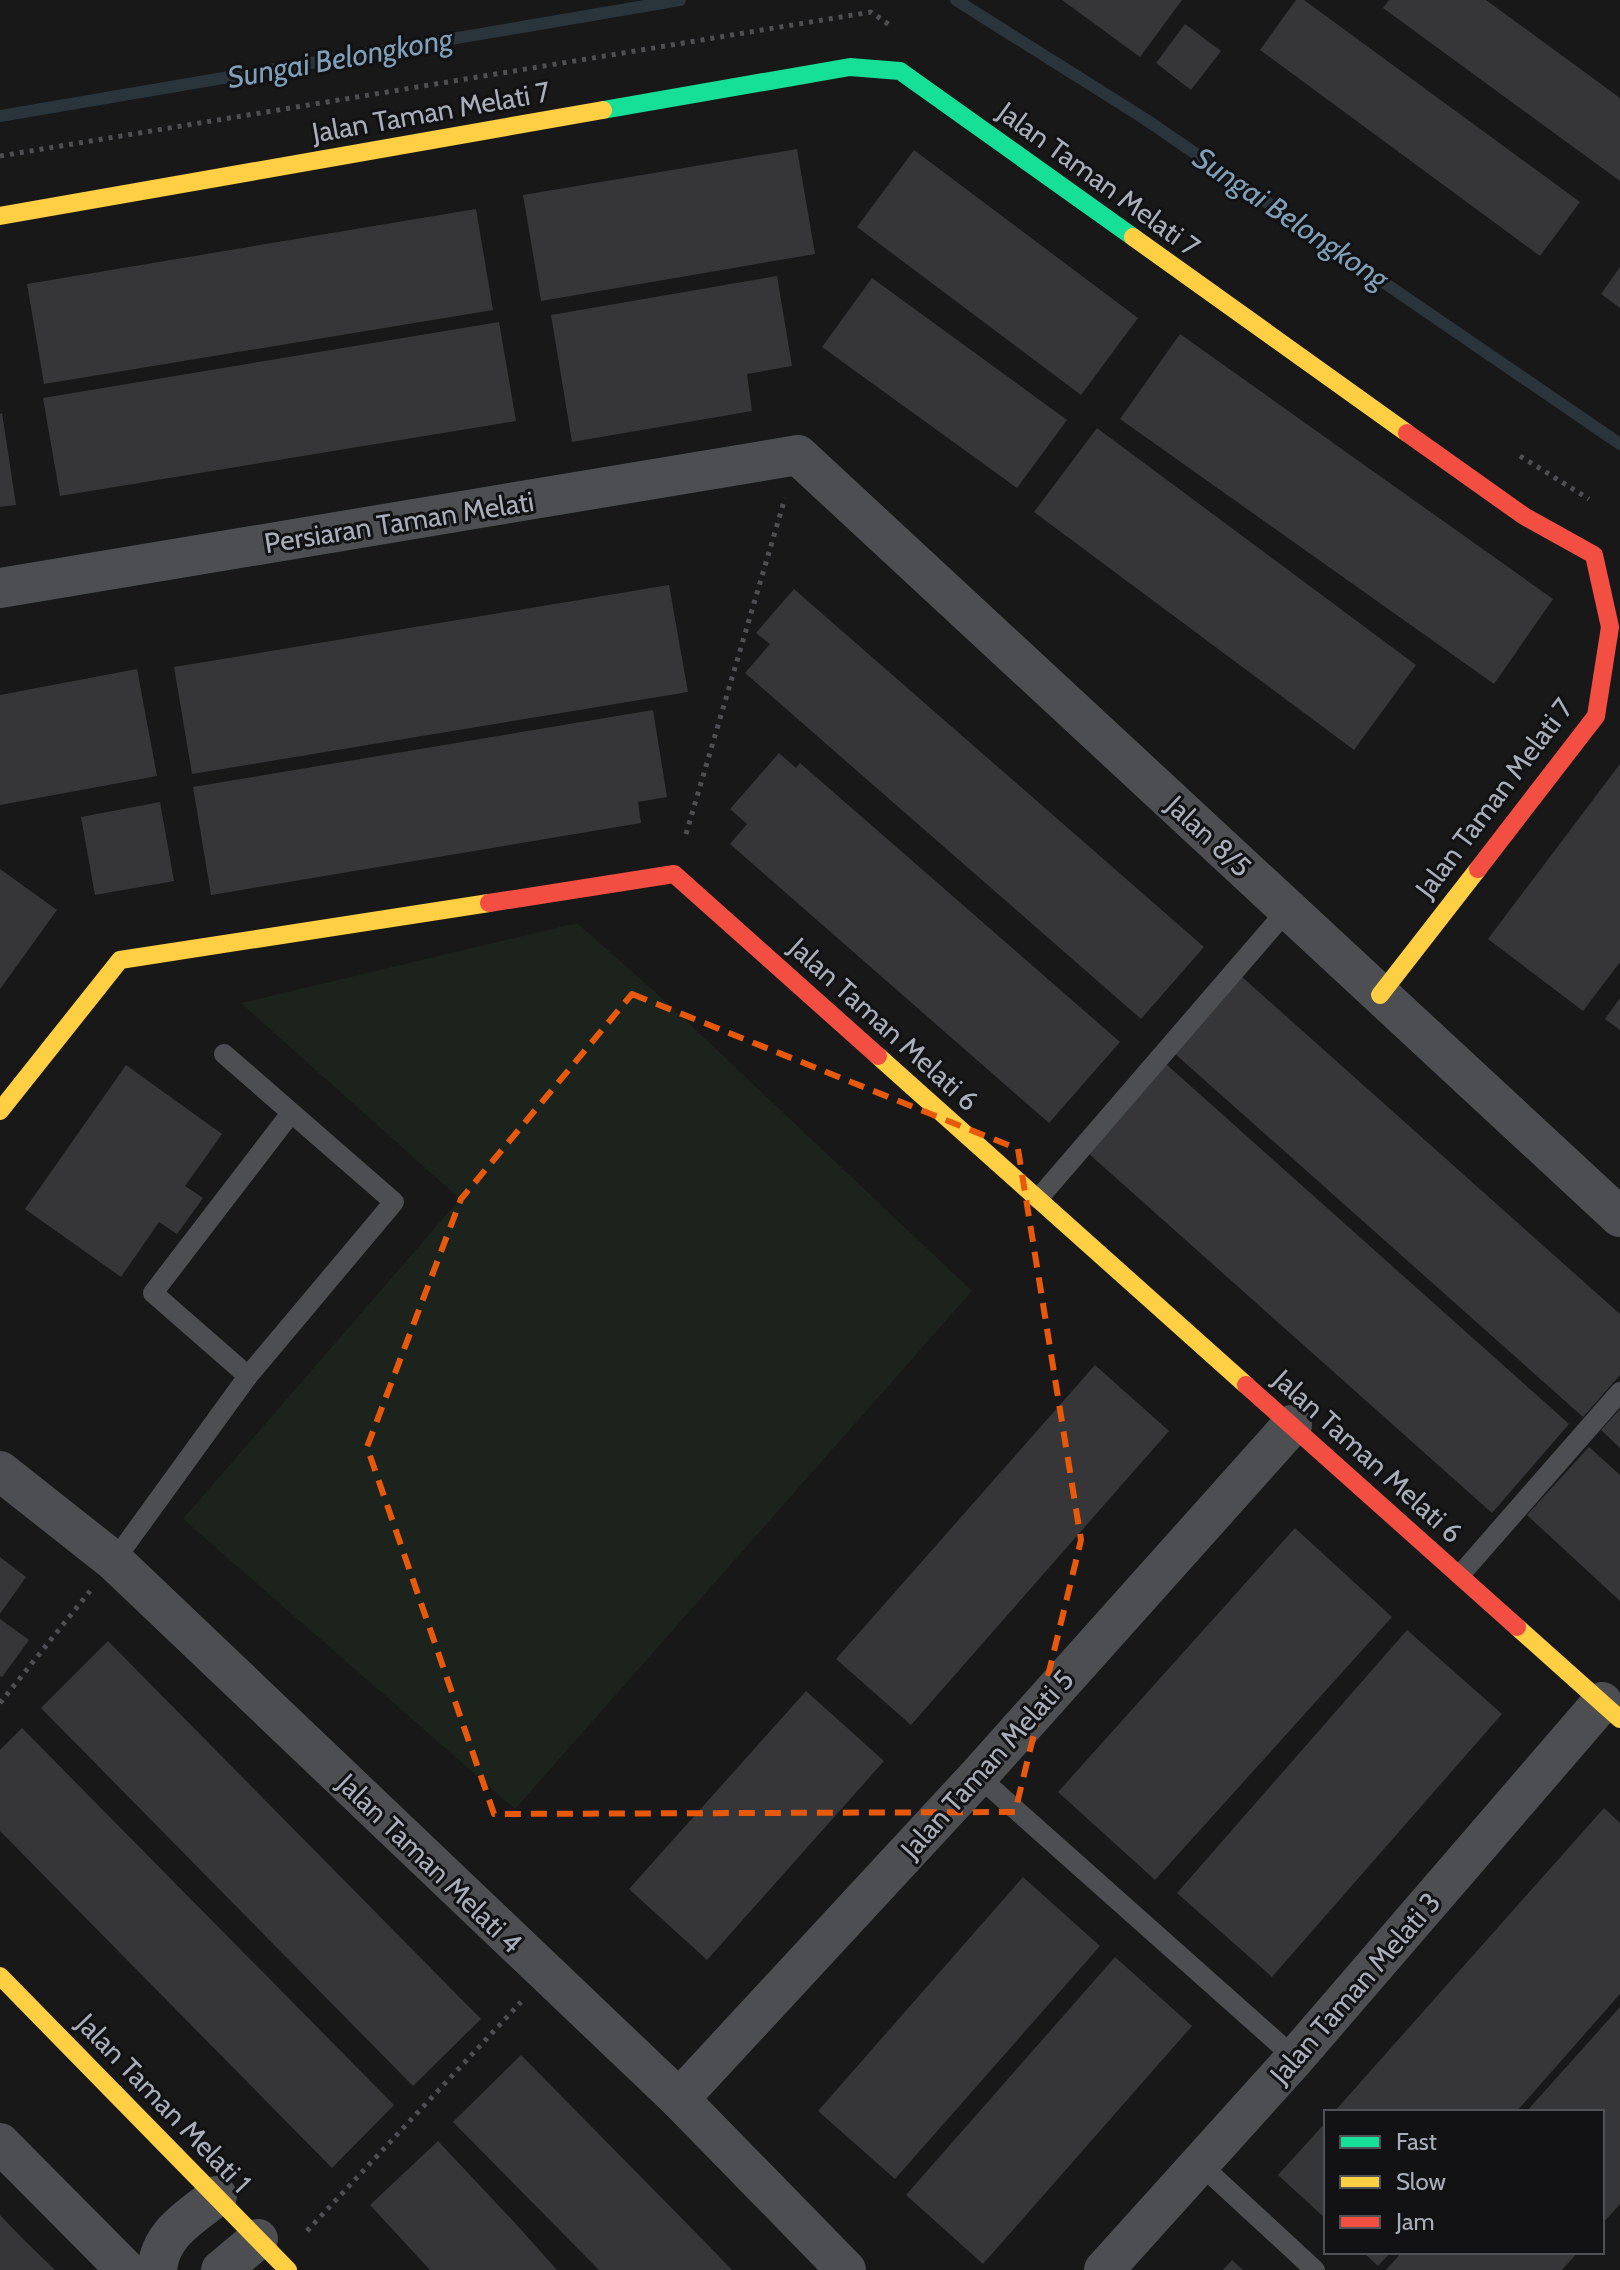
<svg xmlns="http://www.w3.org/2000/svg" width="1620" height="2270" font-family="Cabin,sans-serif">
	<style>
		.green { fill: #1c231c }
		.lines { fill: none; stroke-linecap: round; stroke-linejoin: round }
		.stream { stroke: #2a343b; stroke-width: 12 }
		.building { fill: #363638 }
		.path { stroke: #4e4f53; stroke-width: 5; stroke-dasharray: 4 6; stroke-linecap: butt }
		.lane { stroke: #4c4e51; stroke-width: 20 }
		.street { stroke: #4c4e51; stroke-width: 40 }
		.fast { stroke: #16e098; stroke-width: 18 }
		.slow { stroke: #ffcf43; stroke-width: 18 }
		.jam { stroke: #f24e42; stroke-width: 18 }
		.marked { fill: none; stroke: #e8590c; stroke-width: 6; stroke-dasharray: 16 10; stroke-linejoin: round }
		.labels { text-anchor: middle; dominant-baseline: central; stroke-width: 6; stroke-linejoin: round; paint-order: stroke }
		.street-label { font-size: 28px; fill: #a9afba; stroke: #121214 }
		.water-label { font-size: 30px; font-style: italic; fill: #7e9fb7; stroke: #121214 }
	</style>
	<rect width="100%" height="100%" fill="#181818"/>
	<path class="green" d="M577,923L664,1000L972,1291L515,1809L183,1519L460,1199L241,1003Z"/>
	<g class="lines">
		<g class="stream">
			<path d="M956,0L1145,119L1620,444"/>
			<path d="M0,116L680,0"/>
		</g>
	</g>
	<g class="building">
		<path d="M1062,0H1182L1140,57Z"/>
		<path d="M1296,0H1304L1580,202L1540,256L1260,50Z"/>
		<path d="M1389,0H1486L1620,98V181L1383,8Z"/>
		<path d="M1185,24L1221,51L1191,90L1156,63Z"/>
		<path d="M797,149L815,254L541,301L523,195Z"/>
		<path d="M914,150L1138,318L1081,395L857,227Z"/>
		<path d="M476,209L493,310L44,384L27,284Z"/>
		<path d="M1620,267V308L1601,294Z"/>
		<path d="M777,276L792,366L747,374L752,411L572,442L551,315Z"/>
		<path d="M872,278L1067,420L1017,488L822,347Z"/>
		<path d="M499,322L516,421L60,496L43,398Z"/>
		<path d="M1180,334L1553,599L1494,684L1120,419Z"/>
		<path d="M2,413L16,505L0,507V414Z"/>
		<path d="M1097,428L1416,665L1354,750L1034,512Z"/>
		<path d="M669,585L688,692L192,774L174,667Z"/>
		<path d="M794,589L1204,947L1141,1019L745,673L770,644L756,633Z"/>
		<path d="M137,669L157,776L0,805V695Z"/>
		<path d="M653,710L667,797L638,802L641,823L211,895L193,787Z"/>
		<path d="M779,753L796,768L800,763L1120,1042L1049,1123L730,844L747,824L730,809Z"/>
		<path d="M1620,764V962L1583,1011L1488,939Z"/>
		<path d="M160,802L174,881L95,895L81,817Z"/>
		<path d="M0,869L57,910L0,989Z"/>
		<path d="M1241,976L1620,1314V1375L1583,1417L1173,1052Z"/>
		<path d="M1620,998V1030L1605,1019Z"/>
		<path d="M1166,1064L1569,1424L1492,1513L1088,1153Z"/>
		<path d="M126,1065L222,1134L185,1186L203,1198L177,1234L159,1222L121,1277L25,1209Z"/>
		<path d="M1095,1365L1169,1431L911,1725L836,1659Z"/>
		<path d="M1620,1409V1448L1601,1430Z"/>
		<path d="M1589,1447L1620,1475V1601L1527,1515Z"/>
		<path d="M1295,1528L1392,1617L1155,1880L1058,1792Z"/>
		<path d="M0,1557L26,1577L0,1614Z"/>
		<path d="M0,1619L29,1640L2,1677L0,1676Z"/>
		<path d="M1407,1630L1502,1714L1272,1977L1177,1893Z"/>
		<path d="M108,1641L481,2019L413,2086L41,1708Z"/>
		<path d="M806,1691L884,1761L707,1960L629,1889Z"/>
		<path d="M22,1728L394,2105L332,2168L0,1831V1750Z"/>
		<path d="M1604,1808L1620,1823V1994L1516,2112H1334Z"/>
		<path d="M1023,1877L1100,1946L895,2179L818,2111Z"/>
		<path d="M1115,1957L1192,2026L983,2264L906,2195Z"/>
		<path d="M1620,2007V2204L1602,2224V2112H1526Z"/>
		<path d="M521,2055L708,2245L732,2270H599L453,2122Z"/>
		<path d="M1326,2122V2219L1278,2175Z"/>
		<path d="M438,2141L515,2223L557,2270H430L370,2205Z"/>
		<path d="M0,2215L22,2238L55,2270H0Z"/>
		<path d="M1363,2252H1391L1378,2266Z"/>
		<path d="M1402,2252H1578L1562,2270H1386Z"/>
		<path d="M1232,2260L1243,2270H1223Z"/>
	</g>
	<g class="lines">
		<g class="path">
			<path d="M0,156L871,12L891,26"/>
			<path d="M1520,456L1589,499"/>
			<path d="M686,834L785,498"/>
			<path d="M0,1703L90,1591"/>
			<path d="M307,2231L521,2002"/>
		</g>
		<g class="lane">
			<path d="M1038,1199L1288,909"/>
			<path d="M248,1376L153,1293L291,1113"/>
			<path d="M114,1561L248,1376L394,1202L224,1054"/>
			<path d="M1460,1575L1620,1392"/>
			<path d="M978,1776L1295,2058"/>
			<path d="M1200,2164L1315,2270"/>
		</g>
		<g class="street">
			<path d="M0,588L798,455L1620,1217"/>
			<path d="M0,1471L114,1561L679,2099L846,2270"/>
			<path d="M679,2099L978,1776L1292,1425"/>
			<path d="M0,2143L126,2270"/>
			<path d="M157,2270C160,2233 190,2218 217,2196"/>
			<path d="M221,2270L258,2239"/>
			<path d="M1104,2270L1295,2058L1602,1702"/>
		</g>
		<path class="fast" d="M603,110L850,67L900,71L1133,237"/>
		<g class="slow">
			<path d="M0,216L603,110"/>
			<path d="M1133,237L1407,433"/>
			<path d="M1380,995L1478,869"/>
			<path d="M878,1056L1246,1385"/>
			<path d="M0,1111L120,960L489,903"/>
			<path d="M1517,1627L1620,1719"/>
			<path d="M0,1976L288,2270"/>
		</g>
		<g class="jam">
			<path d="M1407,433L1524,516L1594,555L1610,627L1596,716L1478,869"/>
			<path d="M489,903L674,874L878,1056"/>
			<path d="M1246,1385L1517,1627"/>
		</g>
	</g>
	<path class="marked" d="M632,994L1018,1149L1081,1540L1015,1812L494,1814L367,1447L461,1199Z"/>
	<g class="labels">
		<g class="street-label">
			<text transform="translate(431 112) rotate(-10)">Jalan Taman Melati 7</text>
			<text transform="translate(1099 179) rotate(36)">Jalan Taman Melati 7</text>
			<text transform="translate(399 522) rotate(-9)">Persiaran Taman Melati</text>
			<text transform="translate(1494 798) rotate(-53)">Jalan Taman Melati 7</text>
			<text transform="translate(1209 836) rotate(43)">Jalan 8/5</text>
			<text transform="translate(884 1024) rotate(42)">Jalan Taman Melati 6</text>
			<text transform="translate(1368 1456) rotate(42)">Jalan Taman Melati 6</text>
			<text transform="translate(987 1764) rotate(-48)">Jalan Taman Melati 5</text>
			<text transform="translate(430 1863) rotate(44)">Jalan Taman Melati 4</text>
			<text transform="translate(1355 1988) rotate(-49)">Jalan Taman Melati 3</text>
			<text transform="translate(164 2103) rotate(46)">Jalan Taman Melati 1</text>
		</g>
		<g class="water-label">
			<text transform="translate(340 58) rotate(-10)">Sungai Belongkong</text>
			<text transform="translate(1291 218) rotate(34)">Sungai Belongkong</text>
		</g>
	</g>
	<rect x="1324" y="2110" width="280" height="144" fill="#121214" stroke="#4e5156" stroke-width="2"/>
	<rect x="1340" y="2136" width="40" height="12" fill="#16e098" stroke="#4e5156" stroke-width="2"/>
	<text x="1396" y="2150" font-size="24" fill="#a9afba">Fast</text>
	<rect x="1340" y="2176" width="40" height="12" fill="#ffcf43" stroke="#4e5156" stroke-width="2"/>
	<text x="1396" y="2190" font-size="24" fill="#a9afba">Slow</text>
	<rect x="1340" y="2216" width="40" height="12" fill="#f24e42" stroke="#4e5156" stroke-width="2"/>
	<text x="1396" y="2230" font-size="24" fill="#a9afba">Jam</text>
</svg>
